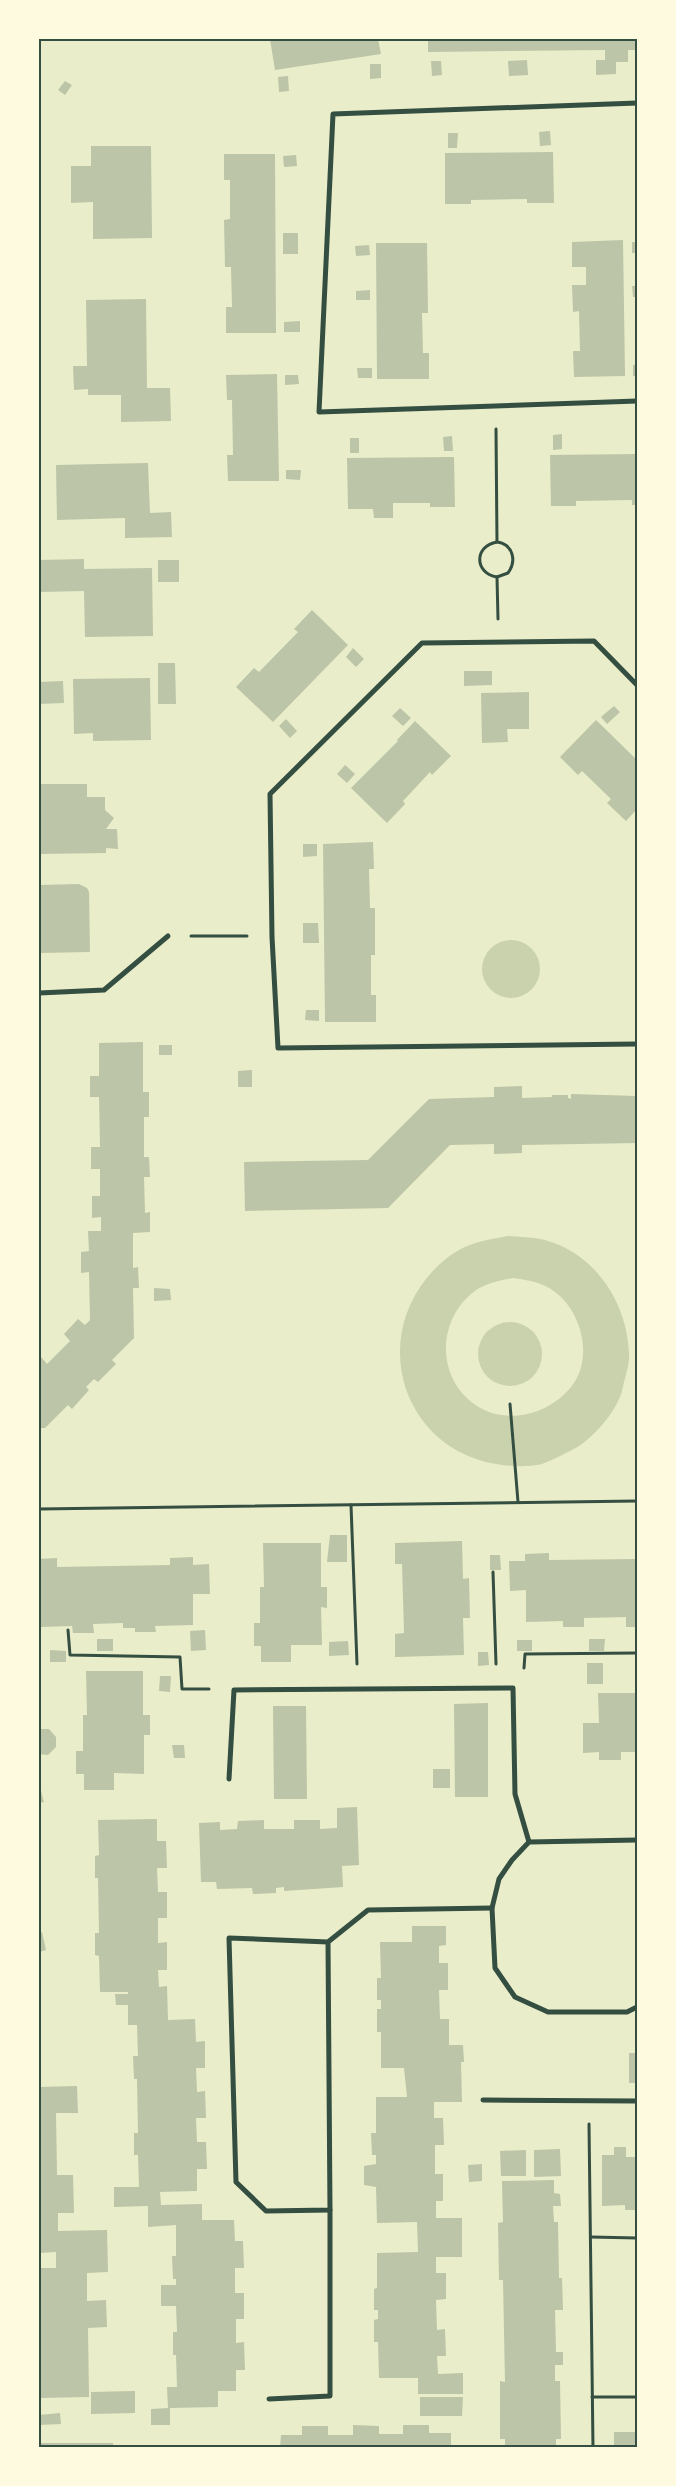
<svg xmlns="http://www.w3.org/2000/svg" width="676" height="2486" font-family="'PT Sans Narrow',sans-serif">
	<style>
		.green { fill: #cad2ad; fill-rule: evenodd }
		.building { fill: #bcc5a7 }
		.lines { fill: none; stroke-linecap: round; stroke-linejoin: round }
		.path { stroke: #344e41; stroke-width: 3 }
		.minor { stroke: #344e41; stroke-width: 5 }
		.neatline { fill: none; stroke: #344e41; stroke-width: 2 }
	</style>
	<rect width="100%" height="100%" fill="#e9edc9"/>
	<g class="green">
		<circle cx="511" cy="969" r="29"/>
		<path d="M507,1236C519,1237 533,1237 545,1240C596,1254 627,1303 629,1353C630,1364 625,1376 623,1387C618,1412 589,1444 566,1453C558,1457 550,1461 542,1464C524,1468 503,1466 486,1462C403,1441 374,1344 426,1279C437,1265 453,1251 470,1245C482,1240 495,1239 507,1236ZM513,1278C528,1280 542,1282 555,1292C582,1312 594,1359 571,1387C544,1420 492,1428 462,1393C437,1363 442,1319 471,1294C482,1284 498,1281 513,1278Z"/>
		<circle cx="510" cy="1354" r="32"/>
	</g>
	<g class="building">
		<path d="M270,39H378L381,54L275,70Z"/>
		<path d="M428,39H637V50H628V62H616V74L596,75V60H605V50L428,52Z"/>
		<path d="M527,60L528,75L509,76L508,61Z"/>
		<path d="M431,61H441L442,75L432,76Z"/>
		<path d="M370,64H381V78L370,79Z"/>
		<path d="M288,76L289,91L279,92L278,77Z"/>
		<path d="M65,81L72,85L65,95L58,90Z"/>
		<path d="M550,131L551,145L540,146L539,132Z"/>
		<path d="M448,133H458L457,148H448Z"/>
		<path d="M91,146H151L152,238L93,239V202L71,203V166H91Z"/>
		<path d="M553,152L554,203H527V199L471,200V204H445V153Z"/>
		<path d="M224,154H275L276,333H226V307H232L231,267H225L224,220L230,219V180H224Z"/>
		<path d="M296,155L297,166L284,167L283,156Z"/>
		<rect x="283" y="233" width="15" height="21"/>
		<path d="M623,240L625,376L574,377L573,351H580L579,311L573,312L572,285H586V267H572V242Z"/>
		<rect x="632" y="242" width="5" height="11"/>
		<path d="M376,243H427L428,313H422L423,353H429V379H377Z"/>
		<path d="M369,245L370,255L356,256L355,246Z"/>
		<path d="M632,286H637V297H633Z"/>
		<path d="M370,290V300H356V291Z"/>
		<path d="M146,299L147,388H170L171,421L121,422V395H88V389L74,390L73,366H87L86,300Z"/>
		<path d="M300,321V332H284V322Z"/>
		<rect x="633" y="365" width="4" height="11"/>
		<path d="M357,368H372V378H358Z"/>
		<path d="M277,374L279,481H228L227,455H233L232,400H227L226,375Z"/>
		<path d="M285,375H298L299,384L285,385Z"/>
		<path d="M562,434V449L553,450V435Z"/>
		<path d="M452,436L453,451H444L443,437Z"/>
		<rect x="350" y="438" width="9" height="15"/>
		<path d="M637,454V505H632V500L576,501V506H551L550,455Z"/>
		<path d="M454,457L455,507H430V503H393V518H374L373,509H348L347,458Z"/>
		<path d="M148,463L150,513L171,512L172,537L125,538V518L57,520L56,465Z"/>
		<path d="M286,470H301L300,480L286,479Z"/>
		<path d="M84,559V569L152,568L153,636L85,637L84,591L39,592V560Z"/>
		<rect x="158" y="560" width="21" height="22"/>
		<path d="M312,610L348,645L273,722L236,687L254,668L259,672L298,632L294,629Z"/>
		<path d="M353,648L364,659L356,667L346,657Z"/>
		<path d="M158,663H175L176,704H158Z"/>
		<path d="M464,671H492V685L464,686Z"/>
		<path d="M150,678L151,740L93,741V733L74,734L73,679Z"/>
		<path d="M63,681L64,703L39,704V682Z"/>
		<path d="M529,692V729H507L508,742L482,743L481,693Z"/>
		<path d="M614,706L620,712L607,724L601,717Z"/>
		<path d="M400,708L411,718L403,726L392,716Z"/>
		<path d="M286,719L297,731L290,738L279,726Z"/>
		<path d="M596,720L637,760V809L626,821L607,803L611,799L582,771L578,775L560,757Z"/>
		<path d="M415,721L451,756L432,775L430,772L403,801L405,804L387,823L351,788L398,741L397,740Z"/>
		<path d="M345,765L355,774L347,783L337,774Z"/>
		<path d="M39,784H87V797H105V810L114,818L106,829H117L118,849L106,848V853L39,854Z"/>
		<path d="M373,842L374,869H369L370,908H375V955H371V995H376V1022H325L323,844Z"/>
		<path d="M303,844H317V856L303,857Z"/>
		<path d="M79,884L87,888L89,892L90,952L39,953V885Z"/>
		<path d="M303,923H318L319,943H303Z"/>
		<path d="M306,1010H319V1021L305,1020Z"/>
		<path d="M143,1042V1092H149V1117H144V1157H149L150,1177H144L145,1213L150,1212V1232L133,1233V1268L138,1267L139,1288H133L134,1338L112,1360L116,1364L98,1382L94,1379L86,1387L89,1390L72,1409L68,1405L45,1428H39V1359L41,1357L47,1364L70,1341L64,1334L78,1319L85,1325L90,1320L89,1272L81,1273V1252L89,1251L88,1231H101V1217L92,1218V1196H100V1169H91V1147H100L99,1097H90V1076H99V1043Z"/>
		<rect x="159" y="1045" width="13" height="10"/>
		<path d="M252,1070V1087H238V1071Z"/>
		<path d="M522,1086V1098L552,1097V1095H568V1098L571,1099V1094L637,1096V1143L522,1145V1153L494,1154V1144L450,1145L388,1208L245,1211L244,1162L368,1160L429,1099L494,1097V1087Z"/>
		<path d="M154,1288L170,1289L171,1300L154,1301Z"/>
		<path d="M330,1535H347V1562H327Z"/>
		<path d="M462,1541L463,1579L469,1578L470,1618H463L464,1655L395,1657V1634L404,1633L402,1564H395V1543Z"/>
		<path d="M263,1543H321V1587H327V1608L321,1607L322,1645H291V1662H261V1646H254V1623H260V1587H264Z"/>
		<path d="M549,1553V1560L637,1559V1627H626V1617L584,1618V1627H563V1621L526,1622V1590L510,1591L509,1561H525V1554Z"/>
		<path d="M490,1555H500L501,1570H490Z"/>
		<path d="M193,1557V1565L209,1564L210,1594H193V1625L155,1626L156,1632H135V1628H123V1623L93,1624L94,1633H73L72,1626L39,1627V1559L57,1558V1567L170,1565V1558Z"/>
		<path d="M205,1630L206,1650L191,1651L190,1631Z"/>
		<rect x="97" y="1639" width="16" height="12"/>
		<path d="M589,1639H605L604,1651H589Z"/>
		<rect x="517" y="1640" width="15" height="11"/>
		<path d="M348,1641L349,1655L329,1656V1642Z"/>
		<path d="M50,1650L66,1651V1662H50Z"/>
		<path d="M478,1652H488L489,1665L478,1666Z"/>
		<rect x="587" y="1663" width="16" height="21"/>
		<path d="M86,1671H143V1715H150V1735H144V1774L114,1773V1790H84V1774H76V1751H83V1715H87Z"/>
		<path d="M160,1676H171L170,1692L159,1691Z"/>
		<path d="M635,1686H637V1752H621V1760H599V1752L583,1753V1723H599L598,1693H635Z"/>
		<path d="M488,1703V1797H455L454,1704Z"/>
		<path d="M273,1706H306L307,1799H274Z"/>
		<path d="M39,1729H49L56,1737V1747L48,1755L39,1754Z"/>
		<path d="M172,1745H184L185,1758H174Z"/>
		<rect x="433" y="1769" width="17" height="19"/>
		<path d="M39,1784L44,1802L39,1803Z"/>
		<path d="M357,1807L359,1865L342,1866L343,1887L284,1891V1887L276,1888V1893L253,1894L252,1888L217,1889L216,1882H201L199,1823L220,1822V1830L237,1829L238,1821L264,1820V1829H294V1820H320V1829L337,1828V1808Z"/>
		<path d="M157,1819V1841H166L167,1868H157L158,1892H167V1918H158V1943L167,1942V1970H158L159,1987L167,1986L168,2020L195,2019L196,2042L205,2041V2068H196L197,2092L205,2091L206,2118H196L197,2142H206L207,2169H197V2191L160,2192L161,2205L202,2204V2220H234L235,2241H243L244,2268H235V2293H244V2319H236V2343L244,2342L245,2370H236V2391H218V2407L170,2408V2425H151V2409L168,2408L167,2387H177L176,2355H173V2332H177L176,2306H161V2285H176V2279H173L172,2256H176V2225L148,2227V2206L114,2207V2187H139L138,2155H134V2133H138L137,2079H134L133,2056H138L137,2025H128V2005H116L115,1994H128V1992H100L99,1956L95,1955V1933H99L98,1878H95V1856L99,1855L98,1820Z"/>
		<path d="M412,1926H446V1945L439,1946V1963H448V1990H439L440,2019H449V2045H463L464,2062H461L462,2102H434V2118H443L444,2145H435V2174H443V2201H436V2218H462V2257H436V2273H446V2299L436,2300L437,2330L445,2329L446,2356H437L438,2374L463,2373V2394H418V2378H379L378,2342H374V2320L378,2319V2310H374V2289L377,2288V2253L418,2252L417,2222L377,2223L376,2187L364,2185V2166L376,2164V2155H372L371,2133H376V2097H407L404,2068H381V2032H377V2009H381V2000H377V1978H381L380,1942H412Z"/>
		<path d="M42,1932L46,1950L39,1952V1933Z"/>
		<rect x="629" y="2053" width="8" height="30"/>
		<path d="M77,2086L78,2113H56L57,2175H73L74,2213H58V2231L107,2230L108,2272L87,2273V2301L106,2300L107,2327L88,2328L89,2397L39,2398V2268H56V2252L39,2253V2087Z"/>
		<path d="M614,2147H626V2157H637V2210H625V2205L602,2206V2155H614Z"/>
		<path d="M560,2149L561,2176L534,2177V2150Z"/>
		<path d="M526,2150V2176H501L500,2151Z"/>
		<path d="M482,2164V2181L469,2182L468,2165Z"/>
		<path d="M554,2180V2193L560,2194L561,2206H553L554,2222H558L559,2278H562L563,2310H555L556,2352H563V2365H555V2381H560L561,2439H556V2447H505V2439H500V2381L505,2382L503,2280H499L498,2223L503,2222L502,2181Z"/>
		<path d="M135,2391V2413L91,2414V2392Z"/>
		<path d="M420,2397H463L462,2416H420Z"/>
		<path d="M60,2413L61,2424L39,2425V2415Z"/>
		<path d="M635,2424H637V2447H614V2432H635Z"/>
		<path d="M353,2425L379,2426V2434H403V2425H429V2433H451V2447H280L281,2435H302V2426H328V2435H353Z"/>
		<rect x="39" y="2443" width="74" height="4"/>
	</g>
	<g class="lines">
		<g class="path">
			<path d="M496,429L497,542C513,544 517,561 508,573L497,577L498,619"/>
			<path d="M497,542C474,546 474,573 497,577"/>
			<path d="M191,936H247"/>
			<path d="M510,1404L518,1502"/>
			<path d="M351,1505L357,1664"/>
			<path d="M39,1509L637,1501"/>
			<path d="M493,1572L496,1664"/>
			<path d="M68,1630L70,1655L180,1657L182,1689H209"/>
			<path d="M524,1668L525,1654L637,1653"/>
			<path d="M589,2124L593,2447"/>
			<path d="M591,2237L637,2238"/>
			<path d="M592,2397H637"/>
		</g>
		<g class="minor">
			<path d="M637,103L333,114L319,412L637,401"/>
			<path d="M637,685L594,641L422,643L270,794L272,937L278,1048L637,1044"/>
			<path d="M39,993L104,990L168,936"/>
			<path d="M229,1779L234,1690L513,1688L515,1794L529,1842"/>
			<path d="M637,1840L529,1842L512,1860L499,1879L492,1908L495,1968L515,1997L548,2012H627L637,2007"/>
			<path d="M328,1942L330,2210L266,2211L236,2182L229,1938L328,1942L368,1910L492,1908"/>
			<path d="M483,2100L637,2101"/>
			<path d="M269,2399L330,2396V2210"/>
		</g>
	</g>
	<rect width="676" height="2486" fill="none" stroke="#fefae0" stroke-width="80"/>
	<rect x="40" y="40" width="596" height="2406" class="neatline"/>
</svg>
